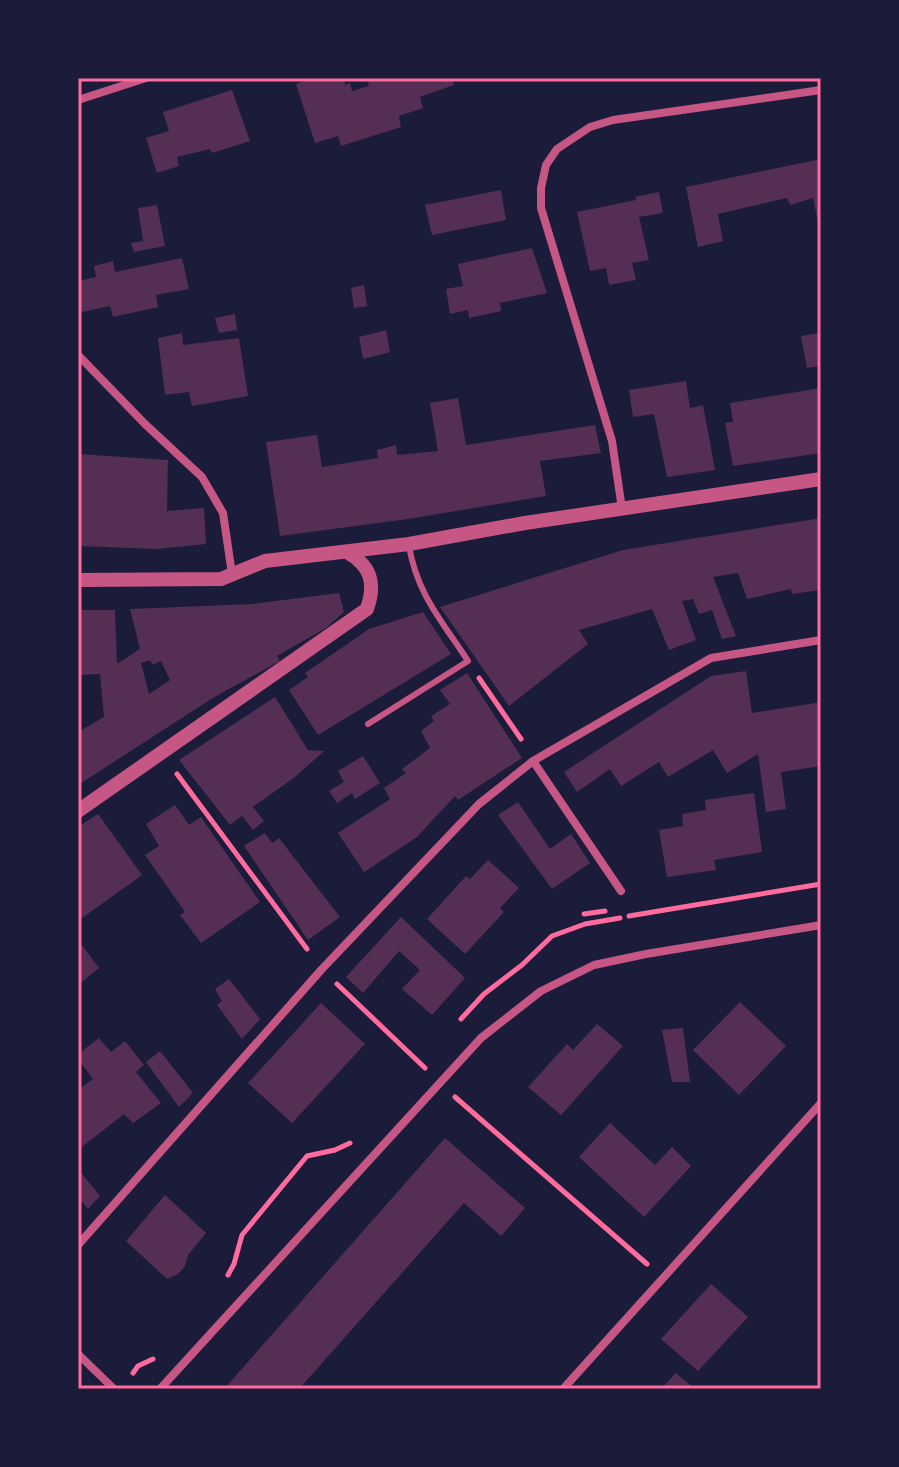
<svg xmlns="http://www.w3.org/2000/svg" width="899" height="1467" font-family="Overpass,sans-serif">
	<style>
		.building { fill: #542f53; fill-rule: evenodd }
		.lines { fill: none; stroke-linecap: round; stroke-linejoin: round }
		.path { stroke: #ff6b9d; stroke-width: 5 }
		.service { stroke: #c65784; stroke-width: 6 }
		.minor { stroke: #c65784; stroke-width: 8 }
		.tertiary { stroke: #c65784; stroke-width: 14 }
		.neatline { fill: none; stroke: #ff6b9d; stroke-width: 3 }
	</style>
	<rect width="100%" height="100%" fill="#1b1b3a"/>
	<g class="building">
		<path d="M314,78H344L345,85L350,83L352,91L369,86L367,78H452L454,85L420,97L423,108L399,116L401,127L341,146L338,136L315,143L296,84Z"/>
		<path d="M232,90L250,141L212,153L210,149L177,157L179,166L157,173L146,138L169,131L163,112Z"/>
		<path d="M821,159V237L813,198L790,205L787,198L718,214L723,241L698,247L686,187Z"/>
		<path d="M501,190L506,220L432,235L425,205Z"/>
		<path d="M659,192L663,213L639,217L649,260L632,263L636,280L609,285L606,268L590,271L577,212L636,200L635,197Z"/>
		<path d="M157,205L165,246L134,252L131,243L143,241L138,208Z"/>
		<path d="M532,248L547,293L500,303L501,311L469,318L468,310L450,314L446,289L463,286L458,264Z"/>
		<path d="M182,258L189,289L156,295L158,307L113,317L110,306L78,313V281L96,277L94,266L113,261L115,272Z"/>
		<path d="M364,285L367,306L354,308L351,288Z"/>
		<path d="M235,314L237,330L219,333L215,318Z"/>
		<path d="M386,330L390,352L363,359L359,337Z"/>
		<path d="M182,333L183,345L239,338L248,396L192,406L189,392L165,395L158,338Z"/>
		<path d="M819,333L821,337V366L807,368L801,336Z"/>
		<path d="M686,381L690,408L703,405L715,470L667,477L654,414L633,417L629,390Z"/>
		<path d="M821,388V453L733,466L725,423L733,422L730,403Z"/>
		<path d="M458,398L466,445L595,425L601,453L540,461L546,496L408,519L280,536L266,442L317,435L322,467L378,458L377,450L396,445L397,455L438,451L430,403Z"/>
		<path d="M78,454L168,460L167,511L204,508L206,544L157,549L78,546Z"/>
		<path d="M821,518V590L792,594L791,589L747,599L738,573L713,577L736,636L722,639L712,610L699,614L693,599L682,601L696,640L669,650L652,609L579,630L588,644L509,706L440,607L623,550Z"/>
		<path d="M339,593L344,612L326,628L277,656L280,661L216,696L78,785V732L104,717L100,674L78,675V610H115L117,664L140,649L130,609L253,604ZM150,660L153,665L161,661L170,680L149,694L141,663Z"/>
		<path d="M423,612L451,654L318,735L289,690L308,677L305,673L369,629Z"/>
		<path d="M746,671L752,713L821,702V766L781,772L786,809L766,812L758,754L727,773L713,750L668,777L659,762L621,786L610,769L577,792L564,772L711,676Z"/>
		<path d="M467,673L522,758L458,800L455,796L417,837L364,872L338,833L390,799L384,788L406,773L402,769L430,748L421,731L434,721L431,716L450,704L440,690Z"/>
		<path d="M275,697L308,750L324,751L295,777L253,807L264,821L253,830L242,816L230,825L179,760Z"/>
		<path d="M363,756L380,783L355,799L352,793L337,803L329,791L344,782L338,771Z"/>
		<path d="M754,793L762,852L714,860L716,870L667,877L659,830L683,826L682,814L706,810L705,800Z"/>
		<path d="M518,802L550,849L571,834L590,863L552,889L498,815Z"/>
		<path d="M175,805L189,825L201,817L260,902L201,943L180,915L185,912L145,855L159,846L146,824Z"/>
		<path d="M98,814L142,875L78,921V827Z"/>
		<path d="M265,833L272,843L279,838L340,917L308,940L244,846Z"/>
		<path d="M488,860L519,888L500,908L504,912L465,954L427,919L466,876L470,879Z"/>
		<path d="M401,917L465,978L432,1015L402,989L420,970L399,951L363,993L346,977Z"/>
		<path d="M78,940L99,968L78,985Z"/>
		<path d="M229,979L260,1019L242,1039L217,1005L222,1001L215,989Z"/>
		<path d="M740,1002L786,1046L739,1095L693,1050Z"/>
		<path d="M321,1003L365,1044L292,1123L248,1083Z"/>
		<path d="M597,1024L623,1046L561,1115L528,1087L567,1044L573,1050Z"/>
		<path d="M683,1028L690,1082H672L662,1030Z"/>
		<path d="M99,1038L111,1052L125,1041L144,1065L136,1072L161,1103L133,1123L124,1114L78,1150V1090L93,1079L78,1059V1054Z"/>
		<path d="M160,1051L193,1093L179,1107L146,1062Z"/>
		<path d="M610,1123L655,1165L672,1147L691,1166L644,1217L579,1157Z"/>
		<path d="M445,1138L525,1208L501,1236L464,1203L299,1389H224Z"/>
		<path d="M78,1169L100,1196L88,1209L78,1197Z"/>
		<path d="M165,1195L206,1233L188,1255L185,1266L178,1274L167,1279L126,1241Z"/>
		<path d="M711,1284L748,1317L698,1371L661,1339Z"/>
		<path d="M676,1373L695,1389H661Z"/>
	</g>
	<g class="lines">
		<g class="path">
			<path d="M479,678L521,739"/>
			<path d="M177,774L307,949"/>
			<path d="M584,914L605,911"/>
			<path d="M629,916L821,884"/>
			<path d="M337,984L425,1068"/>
			<path d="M461,1019L484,994L522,965L552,936L585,924L620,918"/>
			<path d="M455,1097L647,1264"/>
			<path d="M228,1275L234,1264L242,1235L307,1156L335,1150L350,1143"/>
			<path d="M133,1373L138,1366L153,1359"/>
		</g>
		<path class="service" d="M368,724L468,661C442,621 417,594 409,546"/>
		<g class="minor">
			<path d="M78,100L146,78"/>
			<path d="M78,355L145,424L202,477L223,513L232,574"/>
			<path d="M622,509L612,441L541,208V188L546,165L557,149L590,127L613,120L821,90"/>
			<path d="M533,761L621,891"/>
			<path d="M78,1245L322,969L479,804L533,761L711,658L821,640"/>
			<path d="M78,1354L114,1389"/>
			<path d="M160,1389L481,1038L541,991L594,965L646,954L821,925"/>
			<path d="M563,1389L821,1103"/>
		</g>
		<g class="tertiary">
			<path d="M78,580L221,579L265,561L409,544L525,523L821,479"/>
			<path d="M78,811L367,609C376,583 371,566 347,552"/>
		</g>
	</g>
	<rect width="899" height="1467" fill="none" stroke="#1b1b3a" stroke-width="160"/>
	<rect x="80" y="80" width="739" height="1307" class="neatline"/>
</svg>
